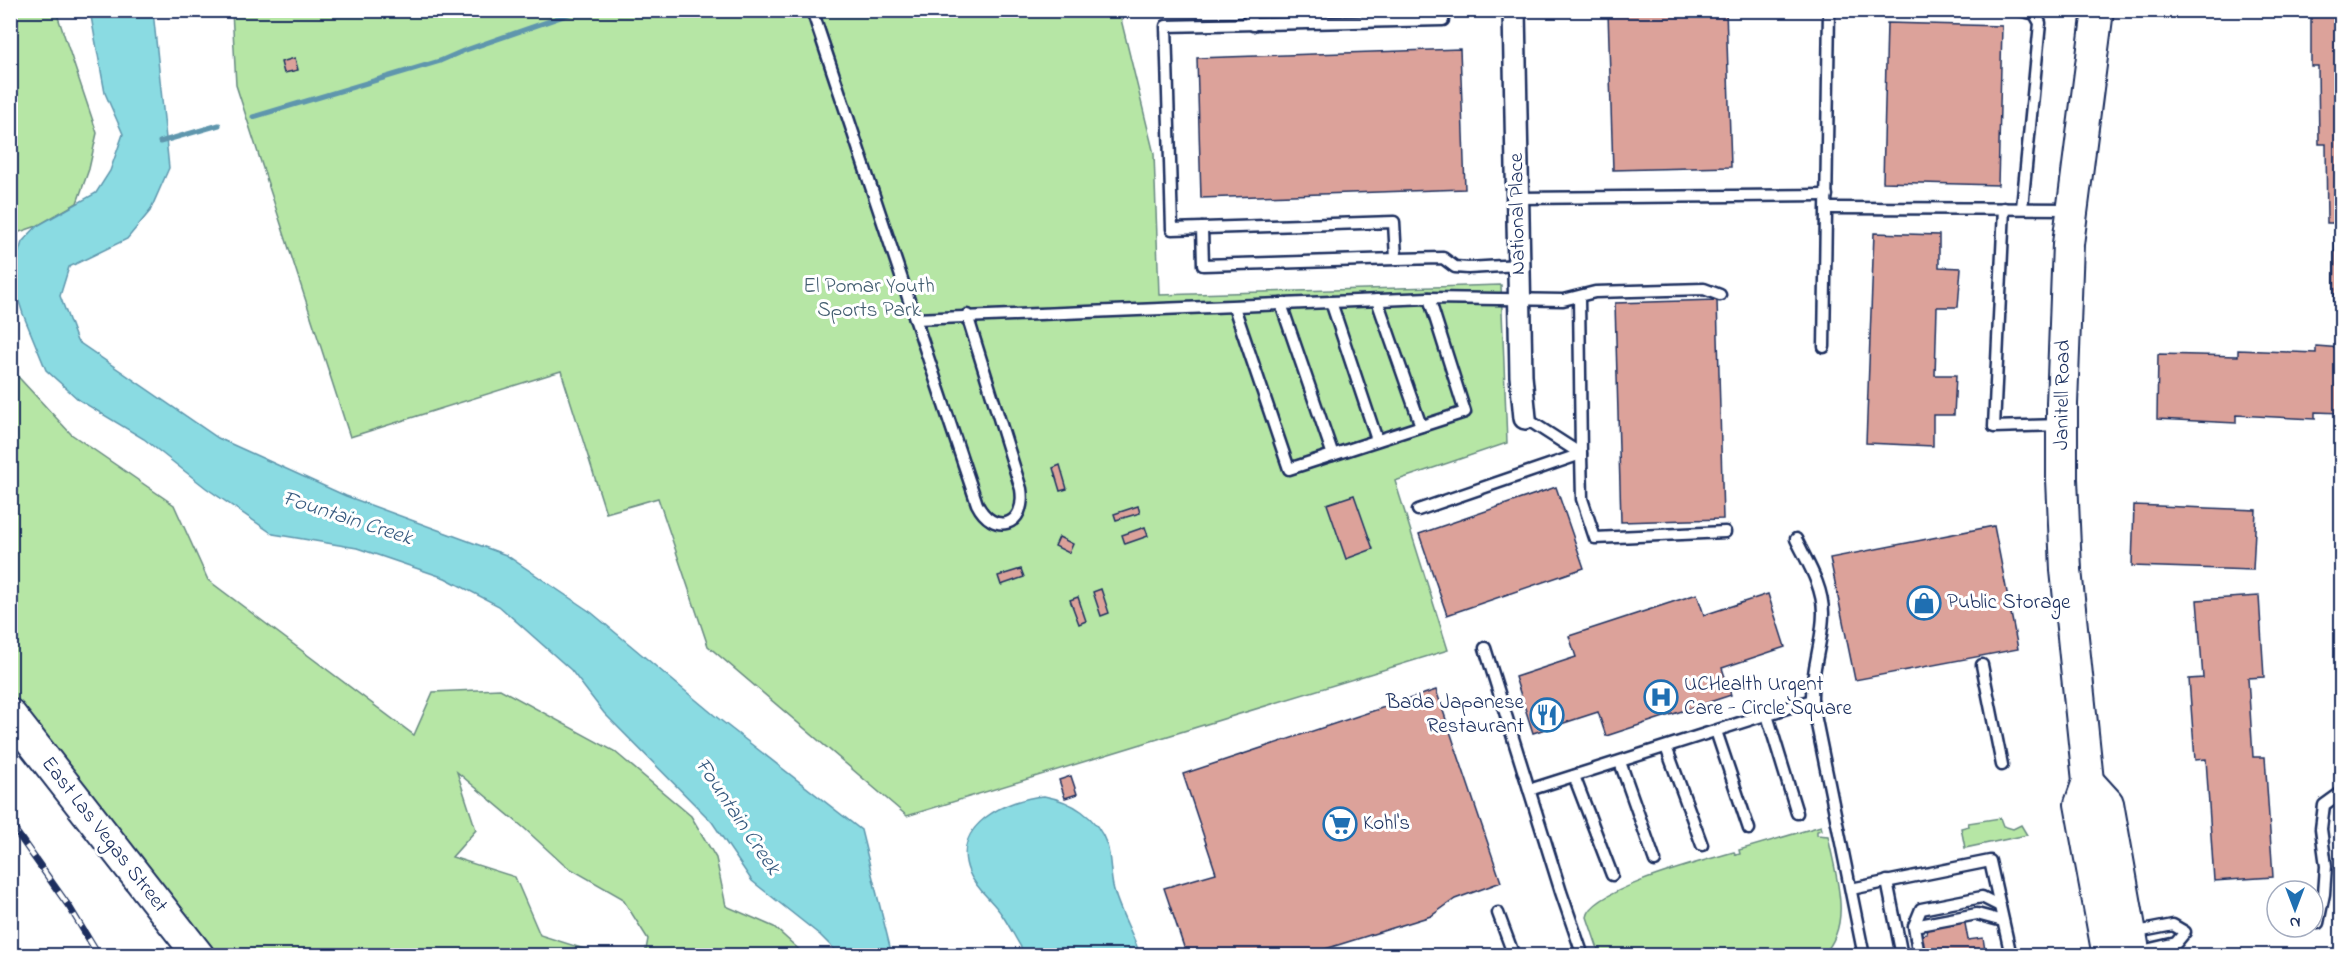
<svg xmlns="http://www.w3.org/2000/svg" width="2352" height="966" font-family="'Indie Flower',sans-serif">
	<style>
		.green { fill: #b6e6a5; stroke: #688a82; stroke-width: 1.5 }
		.water { fill: #8adbe2; stroke: #5e96ad; stroke-width: 1.5 }
		.lines { fill: none; stroke-linecap: round; stroke-linejoin: round }
		.stream { stroke: #5e96ad; stroke-width: 5 }
		.building { fill: #dca29a; stroke: #1b2f5e; stroke-width: 1.5 }
		.lane-casing { stroke: #1b2f5e; stroke-width: 15 }
		.street-casing { stroke: #1b2f5e; stroke-width: 26 }
		.secondary-casing { stroke: #1b2f5e; stroke-width: 34 }
		.lane { stroke: #fff; stroke-width: 10 }
		.street { stroke: #fff; stroke-width: 21 }
		.secondary { stroke: #fff; stroke-width: 30 }
		.rail-casing { stroke: #1b2f5e; stroke-width: 7 }
		.rail { stroke: #fff; stroke-width: 4.5; stroke-dasharray: 14; stroke-linecap: butt }
		.labels { text-anchor: middle; dominant-baseline: central; stroke-width: 6; stroke-linejoin: round; paint-order: stroke }
		.street-label { font-size: 21px; fill: #1b2f5e; stroke: #fff }
		.park-label { font-size: 21px; fill: #425d70; stroke: #fff }
		.poi-label { font-size: 21px; fill: #1b2f5e; stroke: #fff; text-anchor: start }
		.water-label { font-size: 22px; font-style: italic; fill: #375a7f; stroke: #fff }
	</style>
	<rect width="100%" height="100%" fill="#fff"/>
	<filter id="ink" filterUnits="userSpaceOnUse"><feTurbulence type="fractalNoise" baseFrequency=".0167" numOctaves="2"/><feDisplacementMap in="SourceGraphic" scale="12" xChannelSelector="R" yChannelSelector="G"/><feConvolveMatrix kernelMatrix="1 2 1 2 8 2 1 2 1" color-interpolation-filters="sRGB"/></filter>
	<g filter="url(#ink)">
		<g class="green">
			<path d="M10,11H59L58,17L97,133L89,169L77,203L37,226L11,235Z"/>
			<path d="M232,11H1119L1154,154L1159,295L1501,285L1507,443L1395,481L1448,650L907,816L708,646L658,498L606,513L561,371L350,437L236,85Z"/>
			<path d="M10,368L71,434L174,505L208,580L414,735L433,692L500,689L614,751L691,816L716,858L726,906L774,927L805,955H645L648,939L622,898L564,865L524,828L457,772L476,830L452,857L515,877L540,935L603,955H209L11,703Z"/>
			<path d="M2000,818L2003,826L2013,829L2021,825L2027,835L1965,848L1961,828L1969,826L1968,823Z"/>
			<path d="M1821,826L1822,830L1817,831V835L1828,836C1835,875 1854,923 1823,955H1600L1587,917C1591,889 1707,860 1734,852L1736,855L1740,854L1739,850Z"/>
		</g>
		<g class="water">
			<path d="M90,11H153L169,168L150,211L127,239L69,267L60,296L77,341L218,438L346,496L506,555L592,613L714,715L861,830L892,955H840L820,935L752,881L712,822L604,713L571,670L499,606L445,578L357,548L273,534L206,488L144,439L79,400L46,370L23,314L11,277L22,242L37,226L96,193L110,171L123,134L105,93Z"/>
			<path d="M1044,796C1071,801 1097,816 1107,845C1111,858 1110,872 1113,886C1118,910 1133,932 1140,955H1026C1017,942 1011,928 1002,915C993,901 975,888 969,872C950,825 1007,799 1044,796Z"/>
		</g>
		<g class="lines">
			<g class="stream">
				<path d="M253,117L440,61L463,51L581,10"/>
				<path d="M160,142L219,125"/>
			</g>
		</g>
		<g class="building">
			<path d="M1667,10H1726L1731,167L1613,170L1608,12Z"/>
			<path d="M2311,10H2342V302H2334L2335,223H2327L2326,144H2319L2318,66H2311Z"/>
			<path d="M1887,23L2002,26L1998,185L1883,182Z"/>
			<path d="M1460,49L1465,189L1201,198L1197,58Z"/>
			<path d="M295,58L298,70L284,73L281,62Z"/>
			<path d="M1874,233L1939,235V267L1961,268L1958,307H1937L1935,375H1956L1954,415H1933V446L1866,443Z"/>
			<path d="M1717,300L1723,519L1621,522L1615,303Z"/>
			<path d="M2316,346L2342,348V413L2315,412V419L2236,415V423L2157,419L2158,354L2238,356V350L2316,353Z"/>
			<path d="M1060,465L1067,489L1060,491L1053,468Z"/>
			<path d="M1556,487L1584,568L1447,615L1419,534Z"/>
			<path d="M1354,495L1373,549L1346,559L1327,504Z"/>
			<path d="M2134,505L2256,510L2253,570L2132,566Z"/>
			<path d="M1138,506L1140,513L1116,520L1114,514Z"/>
			<path d="M1994,526L2018,649L1855,680L1830,558Z"/>
			<path d="M1145,527L1148,536L1125,544L1122,535Z"/>
			<path d="M1059,537L1073,544L1069,553L1055,546Z"/>
			<path d="M1021,569L1024,577L1001,585L998,576Z"/>
			<path d="M1101,589L1109,613L1101,616L1093,592Z"/>
			<path d="M1697,594L1704,615L1768,594L1785,647L1722,668L1731,695L1606,736L1598,712L1533,733L1515,677L1576,657L1569,636Z"/>
			<path d="M2259,596L2264,677L2248,678L2253,757H2265L2273,877L2214,881L2206,759L2195,760L2189,679L2203,678L2197,600Z"/>
			<path d="M1078,597L1086,621L1079,624L1070,600Z"/>
			<path d="M1436,690L1501,882L1455,899L1431,916L1322,950H1294L1277,956H1187L1164,888L1216,873L1183,774Z"/>
			<path d="M1071,776L1077,794L1065,798L1059,780Z"/>
			<path d="M1964,918L1968,940L1983,938L1986,956H1912L1909,937L1927,934L1925,925Z"/>
		</g>
		<g class="lines">
			<g class="lane-casing">
				<g id="lane">
					<path d="M812,10L977,504C993,536 1027,527 1021,489L967,315"/>
					<path d="M1247,10L1253,25"/>
					<path d="M1443,10V20L1166,26L1172,229L1394,222L1396,259L1443,258L1455,267L1468,268L1519,265"/>
					<path d="M2020,10L2035,14L2040,23L2022,208"/>
					<path d="M1518,198L1827,195"/>
					<path d="M1827,208L2072,209"/>
					<path d="M2004,208L1994,427L2062,425"/>
					<path d="M1202,228L1203,265L1396,259"/>
					<path d="M1377,300L1421,426"/>
					<path d="M1331,302L1377,440"/>
					<path d="M1281,304L1333,455"/>
					<path d="M1234,307L1289,469L1465,412L1429,298"/>
					<path d="M915,319L1429,298L1563,300L1595,292L1704,289L1720,295"/>
					<path d="M1824,347L1829,10"/>
					<path d="M1525,418L1581,454L1582,499L1595,538L1725,532"/>
					<path d="M1418,510L1581,454L1579,297"/>
					<path d="M1796,539C1807,562 1823,586 1823,613C1823,642 1811,669 1812,700L1864,956"/>
					<path d="M1485,648L1561,892L1583,956"/>
					<path d="M1982,665L2002,765"/>
					<path d="M1767,715L1797,813"/>
					<path d="M1716,731L1749,829"/>
					<path d="M1666,747L1702,845"/>
					<path d="M1620,762L1655,861"/>
					<path d="M1574,776L1612,875"/>
					<path d="M1529,790L1812,700"/>
					<path d="M1887,881L1902,956"/>
					<path d="M1851,889L1990,861L2011,956"/>
					<path d="M1498,913L1514,956"/>
					<path d="M2318,923L2324,894L2326,866L2321,829L2324,805L2342,792"/>
					<path d="M1914,926L1921,909L1982,897L2000,906"/>
					<path d="M2132,933L2173,925L2185,932L2176,943L2137,952"/>
					<path d="M1919,956L1914,926L1977,914L2003,921"/>
				</g>
			</g>
			<g class="street-casing">
				<path id="street" d="M1514,10L1521,376L1525,418"/>
			</g>
			<g class="secondary-casing">
				<g id="secondary">
					<path d="M2098,10L2068,244L2062,404V479L2066,570L2088,781L2080,804L2108,956"/>
					<path d="M10,714L199,956"/>
					<path d="M2088,781L2108,803L2135,956"/>
				</g>
			</g>
			<use href="#lane" class="lane"/>
			<use href="#street" class="street"/>
			<use href="#secondary" class="secondary"/>
			<g class="rail-casing">
				<path id="rail" d="M10,823L70,908L99,956"/>
			</g>
			<use href="#rail" class="rail"/>
		</g>
	</g>
	<defs>
		<g id="shop-ring" transform="scale(1.725)"><circle r="9.5" fill="#fff" stroke="#1f6fb2" stroke-width="1.5"/><path d="M-5-2.5h2.3a2.7 3.5 0 0 1 5.4 0H5L5.5 6h-11ZM-1.5-2.5h3a1.5 2.3 0 0 0-3 0Z" fill="#1f6fb2"/></g>
		<g id="hospital-ring" transform="scale(1.725)"><circle r="9.5" fill="#fff" stroke="#1f6fb2" stroke-width="1.5"/><path d="M-5-5h3v3.5h4V-5h3V5h-3V1.5h-4V5h-3Z" fill="#1f6fb2"/></g>
		<g id="restaurant-ring" transform="scale(1.725)"><circle r="9.5" fill="#fff" stroke="#1f6fb2" stroke-width="1.5"/><path d="M-5-6h1v4h1v-4h1v4h1v-4h1v5L-1.5 .5V6h-2V.5L-5-1ZM5-6V6H3V1.5H1.5Q1.5-4 5-6Z" fill="#1f6fb2"/></g>
		<g id="supermarket-ring" transform="scale(1.725)"><circle r="9.5" fill="#fff" stroke="#1f6fb2" stroke-width="1.5"/><path d="M-6-5.5h2.5l.6 2H6L4.5 2H-2.5L-4.4-4H-6ZM-1.5 3.2a1.3 1.3 0 1 0 .1 0ZM3 3.2a1.3 1.3 0 1 0 .1 0Z" fill="#1f6fb2"/></g>
	</defs>
	<g fill-rule="evenodd">
		<use href="#shop-ring" x="1924" y="603"/>
		<use href="#hospital-ring" x="1661" y="697"/>
		<use href="#restaurant-ring" x="1547" y="715"/>
		<use href="#supermarket-ring" x="1340" y="824"/>
	</g>
	<g class="labels">
		<g class="street-label">
			<text transform="translate(1518 214) rotate(-91)">National Place</text>
			<text transform="translate(2063 395) rotate(-89)">Janitell Road</text>
			<text transform="translate(104 835) rotate(52)">East Las Vegas Street</text>
		</g>
		<g class="park-label">
			<text x="869" y="287">El Pomar Youth<tspan x="869" dy="24">Sports Park</tspan></text>
		</g>
		<g class="poi-label">
			<text x="1947" y="603">Public Storage</text>
			<text x="1684" y="685">UCHealth Urgent<tspan x="1684" dy="24">Care - Circle Square</tspan></text>
			<text x="1524" y="703" text-anchor="end">Bada Japanese<tspan x="1524" dy="24">Restaurant</tspan></text>
			<text x="1363" y="824">Kohl's</text>
		</g>
		<g class="water-label">
			<text transform="translate(347 519) rotate(18)">Fountain Creek</text>
			<text transform="translate(737 817) rotate(56)">Fountain Creek</text>
		</g>
	</g>
	<rect width="2352" height="966" fill="none" stroke="#fff" stroke-width="36"/>
	<rect x="18" y="18" width="2316" height="930" fill="none" stroke="#1b2f5e" stroke-width="2" filter="url(#ink)"/>
	<g transform="translate(2295 909) rotate(180)"><circle r="28" fill="#ffffff" stroke="#a4acbf" stroke-width="1.5"/>
	<path d="M0-4.5L10 22L0 15L-10 22Z" fill="#1f6fb2"/>
	<text y="-9" font-size="16" font-weight="bold" text-anchor="middle" fill="#1b2f5e">N</text>
	</g>
</svg>
